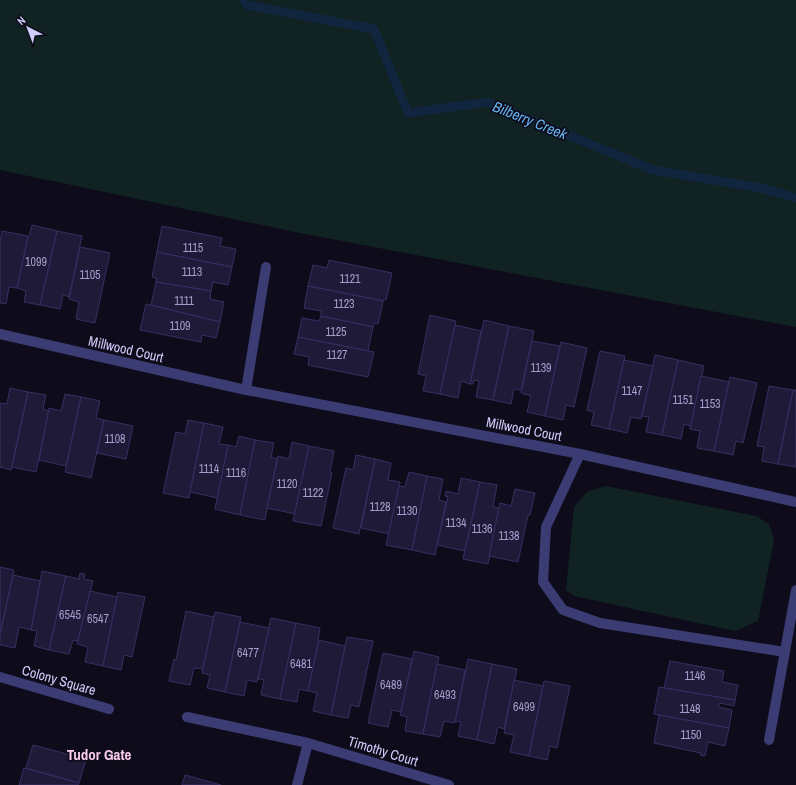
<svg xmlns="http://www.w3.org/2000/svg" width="796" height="785" font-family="'Archivo Narrow',sans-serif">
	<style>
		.green { fill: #102322 }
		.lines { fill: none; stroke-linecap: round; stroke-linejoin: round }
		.stream { stroke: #11253e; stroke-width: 9 }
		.building { fill: #201a39; stroke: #372f63 }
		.minor { stroke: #3c3c74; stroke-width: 10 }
		.labels { text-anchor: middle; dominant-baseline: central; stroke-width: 3.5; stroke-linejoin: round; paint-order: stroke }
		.number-label { font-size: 12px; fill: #a39fca }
		.street-label { font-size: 14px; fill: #cfcbfa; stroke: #0e0c1a }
		.water-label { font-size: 15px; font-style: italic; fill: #63b2ef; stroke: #0e0c1a }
		.neighbourhood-label { font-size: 15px; font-weight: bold; fill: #facceb; stroke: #0e0c1a }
	</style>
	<rect width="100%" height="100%" fill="#0e0c1a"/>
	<g class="green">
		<path d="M0,0H796V327L305,234L0,170Z"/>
		<path d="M606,486L756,516L769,524L774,540L758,621L735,631L574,596L566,590L574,507L588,491Z"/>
	</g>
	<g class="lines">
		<path class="stream" d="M244,0L247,5L374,29L408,113L488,102L653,170L761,188L796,198"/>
	</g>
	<g class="building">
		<path d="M32,225L57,231L40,305L24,302L26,291L17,288L28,236L29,237Z"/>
		<path d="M162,226L222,238L220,246L236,249L232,267L157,252Z"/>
		<path d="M2,231L28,236L17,288L9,287L6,304L0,303V242Z"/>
		<path d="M57,231L82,236L69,297L63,295L60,309L40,305Z"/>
		<path d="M80,247L110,253L95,323L76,319L79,302L69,299Z"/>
		<path d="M157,252L232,267L228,285L213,282L211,291L156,282L157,278L152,277Z"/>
		<path d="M329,260L392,273L386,300L384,299L383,301L308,286L313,265L327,268Z"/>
		<path d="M156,282L211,291L210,299L224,302L220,322L151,305Z"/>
		<path d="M308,286L383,301L378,324L374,323L373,327L321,316V311L304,308Z"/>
		<path d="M146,304L220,322L216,338L202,335L201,342L140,330Z"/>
		<path d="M430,315L456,321L440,394L423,391L426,376L418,374Z"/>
		<path d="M321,316L373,327L368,351L298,337L302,318L319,321Z"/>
		<path d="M484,320L509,326L493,400L476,397L479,381L474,380L473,384H470Z"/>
		<path d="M455,325L481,331L470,384L461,381L458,398L440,394Z"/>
		<path d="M509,326L534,331L521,390L514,389L511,404L493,400Z"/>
		<path d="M298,337L374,352L368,377L308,365L309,357L294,354Z"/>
		<path d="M532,341L560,346L545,416L527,412L531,396L521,393Z"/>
		<path d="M561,342L587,348L574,407L566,405L563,420L545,416Z"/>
		<path d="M600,351L625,356L609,429L591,425L594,412L587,410Z"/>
		<path d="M655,355L678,360L662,435L646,432L649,417L642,416Z"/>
		<path d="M624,360L653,366L641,419L631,417L627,433L609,429Z"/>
		<path d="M678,360L704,366L691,426L684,424L681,439L662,435Z"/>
		<path d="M701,376L729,382L714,451L697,448L700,431L690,429Z"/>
		<path d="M730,377L757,383L743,443L736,441L733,455L714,451Z"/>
		<path d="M769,386L793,390L778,464L762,461L764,447L757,446Z"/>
		<path d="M10,388L28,392L11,470L0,467V403L7,404Z"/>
		<path d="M793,390H796V467L778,464Z"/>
		<path d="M28,392L46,395L43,409L49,411L36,472L12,467Z"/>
		<path d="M65,394L81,397L66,466L39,460L49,408L61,411Z"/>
		<path d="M81,397L100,401L96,418L104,420L91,478L65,472Z"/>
		<path d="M104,420L133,426L126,459L97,453Z"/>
		<path d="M188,420L204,423L189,498L163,493L176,432L185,434Z"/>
		<path d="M204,423L223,427L219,444L228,445L218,498L190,492Z"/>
		<path d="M239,436L255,440L240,515L215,509L228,445L236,447Z"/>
		<path d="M255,440L274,443L271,457L277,459L265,520L240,515Z"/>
		<path d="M292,442L309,446L295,514L267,508L278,456L289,459Z"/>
		<path d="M309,446L334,451L330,472L332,473L321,526L293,521Z"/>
		<path d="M356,455L375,459L359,534L333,528L346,468L353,470Z"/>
		<path d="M375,459L391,463L388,480L400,482L389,534L361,528Z"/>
		<path d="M409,472L427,476L412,550L386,545L399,486L405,487Z"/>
		<path d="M427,476L443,479L439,500L446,502L435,555L412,550Z"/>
		<path d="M461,478L480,482L465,551L437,545L448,497L445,496L446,491L458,494Z"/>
		<path d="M480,482L497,485L493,507L500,508L488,564L463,559Z"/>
		<path d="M515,489L535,493L530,515H528L518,562L489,556L500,503L511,506Z"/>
		<path d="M0,567L14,570L0,635Z"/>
		<path d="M42,571L66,576L49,650L34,646L37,631L31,630Z"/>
		<path d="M80,573L85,574L84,579L93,581L78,641L73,640L69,654L49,650L66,576L79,579Z"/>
		<path d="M13,575L40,581L31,630L19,627L15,648L0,645V635Z"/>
		<path d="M90,591L117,597L103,666L85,662L88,647L77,644Z"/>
		<path d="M118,592L145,597L132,657L124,655L121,670L103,666Z"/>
		<path d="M186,611L214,617L203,669L194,668L190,685L169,681L174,659L176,660Z"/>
		<path d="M215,612L241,617L225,692L207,688L210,675L202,673Z"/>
		<path d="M271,618L296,623L280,699L261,695L264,680L258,679Z"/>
		<path d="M240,622L269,628L257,682L247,680L244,696L225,692Z"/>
		<path d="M296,623L320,628L318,640H319L308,691L299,689L297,702L280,699Z"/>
		<path d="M347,637L373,641L359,707L351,705L348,718L331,715Z"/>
		<path d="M319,640L345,646L331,715L313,711L317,693L308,691Z"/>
		<path d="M414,651L439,657L423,734L405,731L407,717L400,715Z"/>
		<path d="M383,653L412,659L401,712L392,710L388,727L368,723Z"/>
		<path d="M468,659L492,664L477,740L458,736L461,722L455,721Z"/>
		<path d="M670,661L724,671L722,682L738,685L735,700L664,688Z"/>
		<path d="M437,664L465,670L455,723L444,721L440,737L423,734Z"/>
		<path d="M492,664L517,669L504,729L498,727L494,744L477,740Z"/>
		<path d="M514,680L543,686L529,756L510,752L514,735L504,733Z"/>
		<path d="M544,681L570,686L557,748L550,746L547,760L529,756Z"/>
		<path d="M659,687L735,700L734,706L720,703L718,707L732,710L729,728L654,714Z"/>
		<path d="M659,715L729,728L725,746L708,742L705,756L700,755L701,753L654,743Z"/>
		<path d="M33,745L86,759L79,783L26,768Z"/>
		<path d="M24,768L79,783L78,785H19Z"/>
		<path d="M185,775L221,785H182Z"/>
	</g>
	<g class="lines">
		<g class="minor">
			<path d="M0,334L246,390L580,454L796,502"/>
			<path d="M246,390L266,267"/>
			<path d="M580,454L546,527L543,582L563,610L600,623L785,652"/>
			<path d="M0,677L109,709"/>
			<path d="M187,717L308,743L449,785"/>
			<path d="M769,740L796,590"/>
			<path d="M297,785L308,743"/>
		</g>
	</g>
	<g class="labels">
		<g class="number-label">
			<text x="193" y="248">1115</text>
			<text x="36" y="262">1099</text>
			<text x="192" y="272">1113</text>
			<text x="90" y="275">1105</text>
			<text x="350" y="279">1121</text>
			<text x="184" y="301">1111</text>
			<text x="344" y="304">1123</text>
			<text x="180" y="326">1109</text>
			<text x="336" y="332">1125</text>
			<text x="337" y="355">1127</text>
			<text x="541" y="368">1139</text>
			<text x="632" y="391">1147</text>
			<text x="683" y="400">1151</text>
			<text x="710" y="404">1153</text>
			<text x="115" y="439">1108</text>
			<text x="209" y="469">1114</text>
			<text x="236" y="473">1116</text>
			<text x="287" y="484">1120</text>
			<text x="313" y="493">1122</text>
			<text x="380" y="507">1128</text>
			<text x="407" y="511">1130</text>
			<text x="456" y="523">1134</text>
			<text x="482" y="529">1136</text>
			<text x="509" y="536">1138</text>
			<text x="70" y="615">6545</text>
			<text x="98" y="619">6547</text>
			<text x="248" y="653">6477</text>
			<text x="301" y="664">6481</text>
			<text x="695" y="676">1146</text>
			<text x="391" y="685">6489</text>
			<text x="445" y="695">6493</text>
			<text x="524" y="707">6499</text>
			<text x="690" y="709">1148</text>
			<text x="691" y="735">1150</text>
		</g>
		<g class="street-label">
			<text transform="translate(126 349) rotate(13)">Millwood Court</text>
			<text transform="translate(524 429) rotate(11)">Millwood Court</text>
			<text transform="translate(59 680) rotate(16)">Colony Square</text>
			<text transform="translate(383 751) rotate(17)">Timothy Court</text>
		</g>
		<g class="water-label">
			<text transform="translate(530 120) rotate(22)">Bilberry Creek</text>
		</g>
		<g class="neighbourhood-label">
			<text x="99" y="754">Tudor Gate</text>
		</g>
	</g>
	<g transform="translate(28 28) rotate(318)" stroke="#0e0c1a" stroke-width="3" paint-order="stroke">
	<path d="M0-3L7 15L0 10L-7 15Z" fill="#cfcbfa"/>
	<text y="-6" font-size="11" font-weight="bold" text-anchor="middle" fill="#cfcbfa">N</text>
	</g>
</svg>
